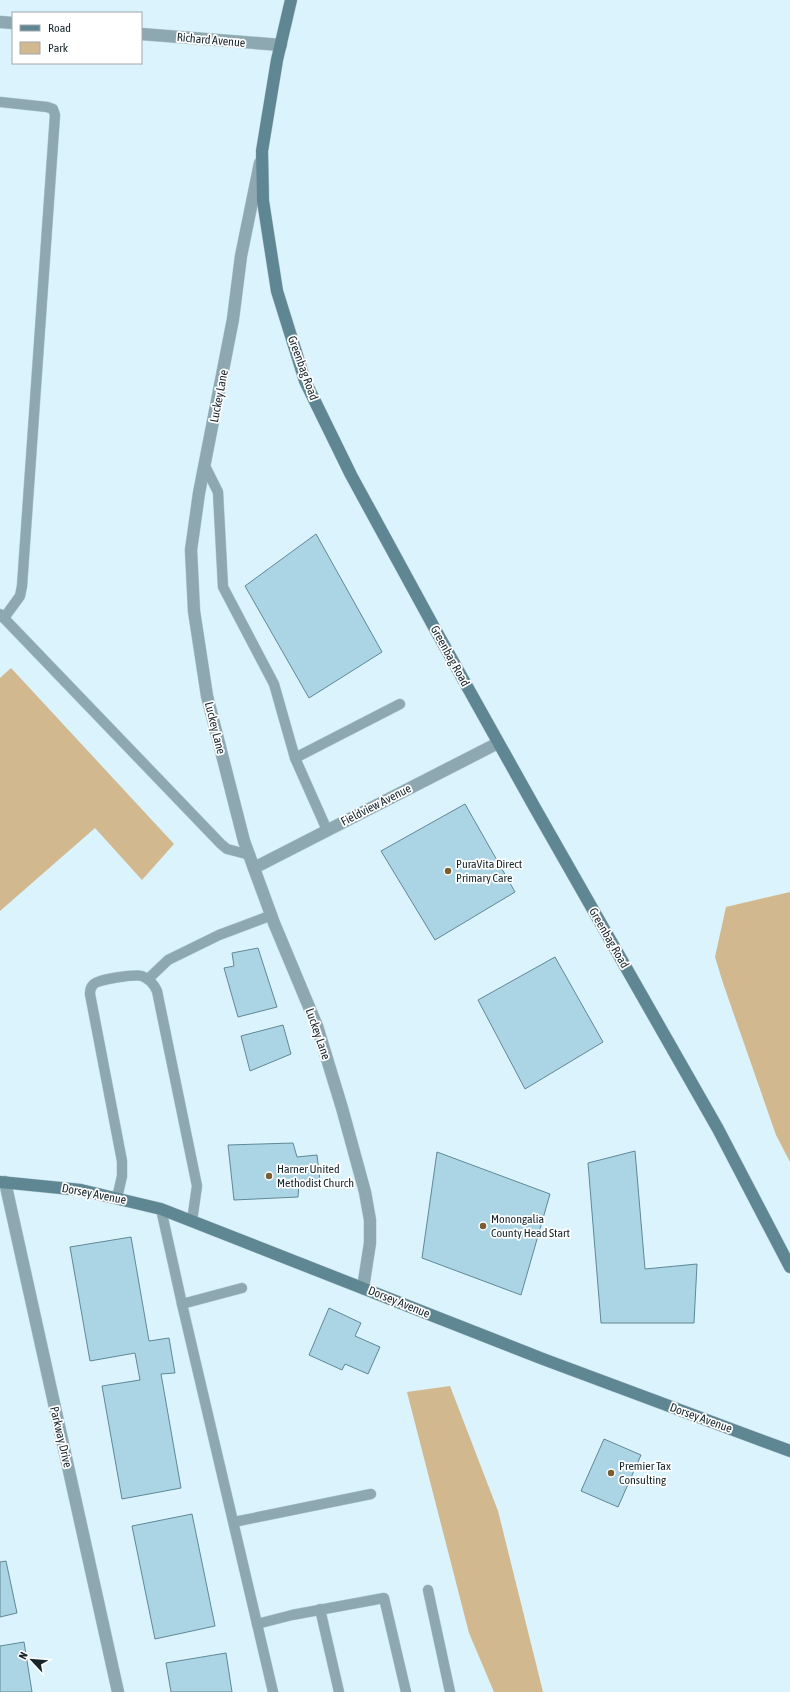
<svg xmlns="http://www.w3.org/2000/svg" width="790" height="1692" font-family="'Asap Condensed',sans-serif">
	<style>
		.green { fill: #d2b88e }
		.building { fill: #abd5e4; stroke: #608896 }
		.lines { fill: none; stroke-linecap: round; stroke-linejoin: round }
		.lane-casing { stroke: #b7ced7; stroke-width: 11 }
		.street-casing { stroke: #b7ced7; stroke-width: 13 }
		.secondary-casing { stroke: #b7ced7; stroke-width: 13 }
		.lane { stroke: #8ea8b1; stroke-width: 10 }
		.street { stroke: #8ea8b1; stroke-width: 12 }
		.secondary { stroke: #5f8693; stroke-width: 12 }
		.poi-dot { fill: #785e30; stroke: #fff; stroke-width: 1.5 }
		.labels { text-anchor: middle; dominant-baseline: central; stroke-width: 3.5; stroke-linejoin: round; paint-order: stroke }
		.street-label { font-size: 12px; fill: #16262c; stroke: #fff }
		.poi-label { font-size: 12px; fill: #16262c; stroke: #fff; text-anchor: start }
	</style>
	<rect width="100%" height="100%" fill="#daf3fc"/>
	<g class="green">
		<path d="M11,668L174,844L142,880L95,828L0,911V678Z"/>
		<path d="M790,892V1162L776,1135L724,986L715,957L726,907Z"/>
		<path d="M450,1386L498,1511L543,1692H494L469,1633L407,1392Z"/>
	</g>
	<g class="building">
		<path d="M316,534L382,652L309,698L245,586Z"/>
		<path d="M465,804L515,892L435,940L381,851Z"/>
		<path d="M258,948L277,1007L238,1017L224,968L234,966L232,953Z"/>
		<path d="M555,957L603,1042L525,1089L478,1000Z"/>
		<path d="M283,1025L291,1054L250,1071L241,1036Z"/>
		<path d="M293,1143L297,1157L317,1155L320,1181L299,1184L298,1197L234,1200L228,1145Z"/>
		<path d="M635,1151L645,1269L697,1264L694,1323H601L588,1163Z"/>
		<path d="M437,1152L550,1194L521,1295L422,1258Z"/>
		<path d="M131,1237L149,1341L169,1338L175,1373L161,1374L181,1488L122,1499L102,1386L140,1380L135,1353L90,1361L70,1247Z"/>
		<path d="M329,1308L361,1323L355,1336L380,1347L368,1374L345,1364L342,1370L309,1355Z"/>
		<path d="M604,1439L641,1455L618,1507L581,1491Z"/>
		<path d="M192,1514L215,1626L155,1639L132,1526Z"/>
		<path d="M6,1561L17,1613L0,1617V1562Z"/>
		<path d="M24,1642L32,1692H0V1646Z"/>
		<path d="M226,1653L232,1692H171L166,1663Z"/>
	</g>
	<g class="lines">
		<g class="lane-casing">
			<g id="lane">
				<path d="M0,102L47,107L53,109L55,115L22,586L20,596L4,618"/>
				<path d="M205,466L218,492L223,587L274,684L295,758"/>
				<path d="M0,614L221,844L227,849L250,855"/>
				<path d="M327,830L295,758L400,704"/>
				<path d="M148,979L168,960L219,935L272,915"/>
				<path d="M117,1198L122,1176V1161L90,994C90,991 91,987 93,985C97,979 135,974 142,976C149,979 154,984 157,991L197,1186L192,1221"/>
				<path d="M161,1209L182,1304L273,1692"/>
				<path d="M182,1304L242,1288"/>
				<path d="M234,1522L371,1494"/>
				<path d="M428,1590L450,1692"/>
				<path d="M320,1609L339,1692"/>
				<path d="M257,1624L292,1615L384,1598L406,1692"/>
			</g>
		</g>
		<g class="street-casing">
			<g id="street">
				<path d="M0,22L13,23"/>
				<path d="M141,34L281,45"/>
				<path d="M260,163L241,256L233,319L199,493L191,550L194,611L207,696L244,841L274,923L317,1026L342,1108L365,1192L370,1220V1243L363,1288"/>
				<path d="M254,868L498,743"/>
				<path d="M5,1182L118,1692"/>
			</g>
		</g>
		<g class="secondary-casing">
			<g id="secondary">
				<path d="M291,0L277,60L262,151L263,201L277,291L305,381L351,475L435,629L535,808L718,1129L790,1267"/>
				<path d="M0,1182L81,1190L161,1209L543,1359L790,1451"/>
			</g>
		</g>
		<use href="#lane" class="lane"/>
		<use href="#street" class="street"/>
		<use href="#secondary" class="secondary"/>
	</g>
	<g class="poi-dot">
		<circle cx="448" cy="871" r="4"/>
		<circle cx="269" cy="1176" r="4"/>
		<circle cx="483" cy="1226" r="4"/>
		<circle cx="611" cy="1473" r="4"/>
	</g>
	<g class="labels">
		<g class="street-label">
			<text transform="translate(211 40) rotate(5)">Richard Avenue</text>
			<text transform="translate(303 368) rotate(70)">Greenbag Road</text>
			<text transform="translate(219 396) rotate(-79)">Luckey Lane</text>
			<text transform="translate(450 656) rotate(61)">Greenbag Road</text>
			<text transform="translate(215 728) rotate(76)">Luckey Lane</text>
			<text transform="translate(376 805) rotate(-27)">Fieldview Avenue</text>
			<text transform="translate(609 938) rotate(60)">Greenbag Road</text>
			<text transform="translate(318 1034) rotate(71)">Luckey Lane</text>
			<text transform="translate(94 1194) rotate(11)">Dorsey Avenue</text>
			<text transform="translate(399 1302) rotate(22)">Dorsey Avenue</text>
			<text transform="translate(701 1418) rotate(20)">Dorsey Avenue</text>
			<text transform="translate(61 1437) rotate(77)">Parkway Drive</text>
		</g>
		<g class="poi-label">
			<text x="456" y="864">PuraVita Direct<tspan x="456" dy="14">Primary Care</tspan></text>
			<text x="277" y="1169">Harner United<tspan x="277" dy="14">Methodist Church</tspan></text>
			<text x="491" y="1219">Monongalia<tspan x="491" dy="14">County Head Start</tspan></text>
			<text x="619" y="1466">Premier Tax<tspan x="619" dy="14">Consulting</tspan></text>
		</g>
	</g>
	<rect x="12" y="12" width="130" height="52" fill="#ffffff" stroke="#a2a8ab"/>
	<rect x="20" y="25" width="20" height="6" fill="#5f8693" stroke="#a2a8ab"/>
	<text x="48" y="32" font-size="12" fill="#16262c">Road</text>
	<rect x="20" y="42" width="20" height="12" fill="#d2b88e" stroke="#a2a8ab"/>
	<text x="48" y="52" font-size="12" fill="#16262c">Park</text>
	<g transform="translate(32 1660) rotate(296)" stroke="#ffffff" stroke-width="3" paint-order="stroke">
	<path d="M0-3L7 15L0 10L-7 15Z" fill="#16262c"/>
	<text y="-6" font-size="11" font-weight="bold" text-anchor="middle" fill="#16262c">N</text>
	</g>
</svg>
